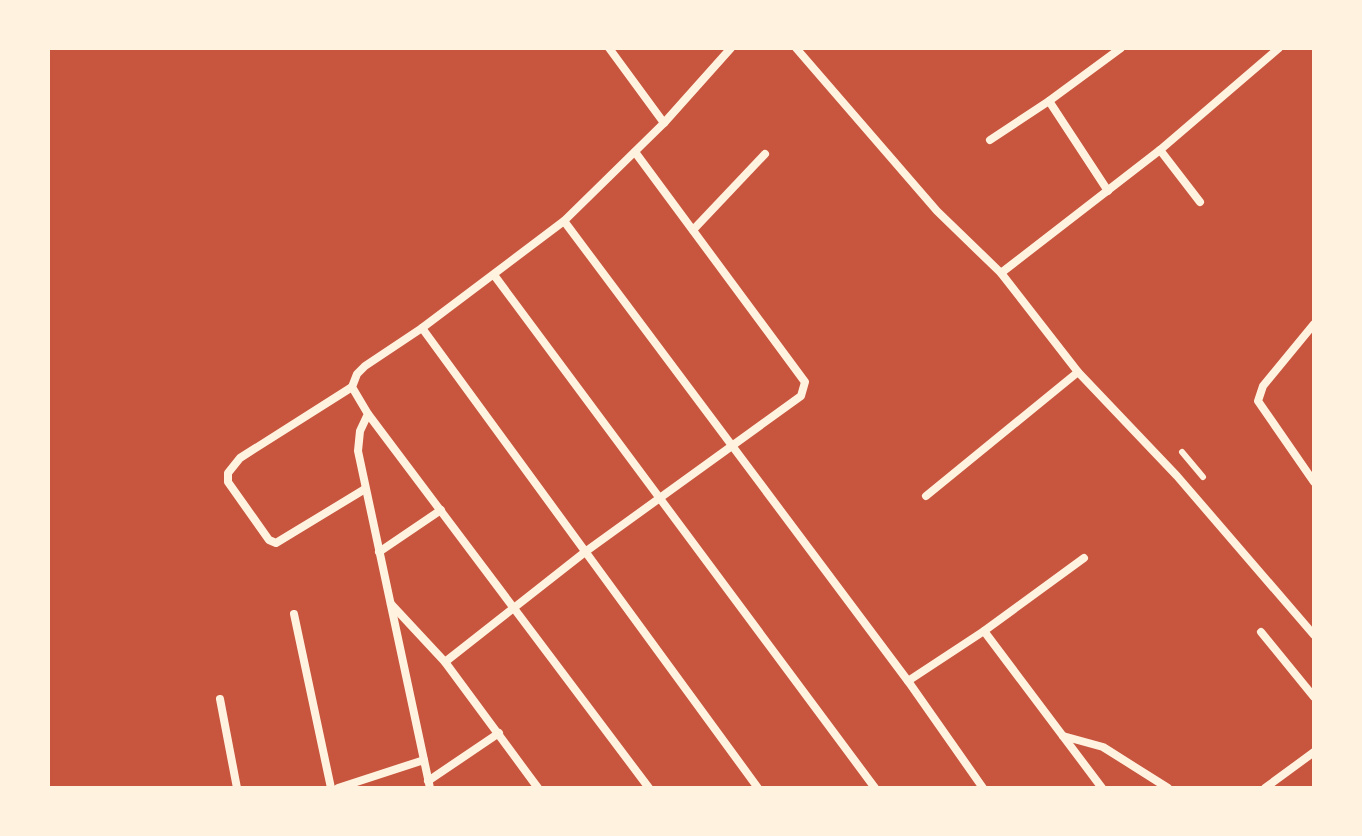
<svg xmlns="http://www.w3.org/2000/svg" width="1362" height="836" font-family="Rubik,sans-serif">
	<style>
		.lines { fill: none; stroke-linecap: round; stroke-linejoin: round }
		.service { stroke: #fff3e0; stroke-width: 6 }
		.minor { stroke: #fff3e0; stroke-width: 8 }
	</style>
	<rect width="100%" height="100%" fill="#c8553d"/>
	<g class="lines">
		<path class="service" d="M1182,452L1203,477"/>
		<g class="minor">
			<path d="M609,48L664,123"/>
			<path d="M796,48L937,211L1001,273L1078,372L1177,476L1314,635"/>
			<path d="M1049,101L1108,191"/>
			<path d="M990,140L1049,101L1121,48"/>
			<path d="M1160,150L1200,202"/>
			<path d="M564,221L664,123L731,48"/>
			<path d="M693,230L765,154"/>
			<path d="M1001,273L1160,150L1279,48"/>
			<path d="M494,275L875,788"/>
			<path d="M1314,324L1263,386L1258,401L1314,482"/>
			<path d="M422,328L758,788"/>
			<path d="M352,387L240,458L228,473V482L269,540L276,543L365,489"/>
			<path d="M368,414L649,788"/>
			<path d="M926,496L1078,372"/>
			<path d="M379,552L441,510"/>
			<path d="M391,604L445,662L538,788"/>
			<path d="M294,614L331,788"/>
			<path d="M984,631L1084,558"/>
			<path d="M1261,632L1314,697"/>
			<path d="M445,662L585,552L801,396L805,382L635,152"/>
			<path d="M908,681L984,631L1102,788"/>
			<path d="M220,699L237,788"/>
			<path d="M1063,736L1103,747L1168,788"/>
			<path d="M428,781L499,733"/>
			<path d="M338,788L424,760"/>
			<path d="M430,788L358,451L360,431L368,414L352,387L357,374L365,366L422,328L564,221L908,681L983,788"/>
			<path d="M1265,788L1314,752"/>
		</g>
	</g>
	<rect width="1362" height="836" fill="none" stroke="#fff3e0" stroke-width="100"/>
</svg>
